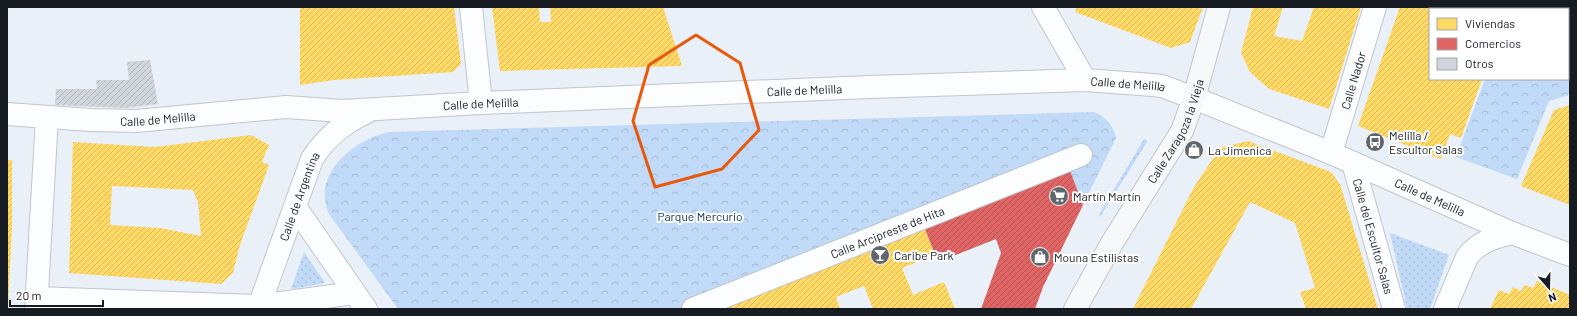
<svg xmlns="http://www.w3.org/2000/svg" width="1577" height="316" font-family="Barlow,sans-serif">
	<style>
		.grass { fill: url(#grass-dots) }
		.forest { fill: url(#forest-crowns) }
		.homes { fill: url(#homes-hatch); fill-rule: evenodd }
		.shops { fill: url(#shops-hatch) }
		.building { fill: url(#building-hatch) }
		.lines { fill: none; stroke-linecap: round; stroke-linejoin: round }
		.street-casing { stroke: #c0c6cc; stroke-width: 24 }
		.secondary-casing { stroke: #c0c6cc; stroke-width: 24 }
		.street { stroke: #fcfdfe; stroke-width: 22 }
		.secondary { stroke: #f6f8fa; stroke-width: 22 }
		.marked { fill: none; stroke: #e8590c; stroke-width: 3; stroke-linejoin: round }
		.labels { text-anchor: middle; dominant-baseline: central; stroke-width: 4; stroke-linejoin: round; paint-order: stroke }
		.street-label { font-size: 12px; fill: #171c22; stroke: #fff }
		.poi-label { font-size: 12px; fill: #171c22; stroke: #fff; text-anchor: start }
		.park-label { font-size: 12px; fill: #123861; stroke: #fff }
	</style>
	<defs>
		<pattern id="grass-dots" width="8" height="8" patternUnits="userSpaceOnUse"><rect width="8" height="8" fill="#c1daf8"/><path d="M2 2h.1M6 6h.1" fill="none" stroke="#a5bad4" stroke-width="1.8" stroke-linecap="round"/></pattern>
		<pattern id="forest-crowns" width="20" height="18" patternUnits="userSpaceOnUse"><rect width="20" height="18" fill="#c1daf8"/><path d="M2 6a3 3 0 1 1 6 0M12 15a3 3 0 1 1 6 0" fill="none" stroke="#a5bad4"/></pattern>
		<pattern id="homes-hatch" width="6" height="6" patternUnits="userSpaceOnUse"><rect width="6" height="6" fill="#ffd966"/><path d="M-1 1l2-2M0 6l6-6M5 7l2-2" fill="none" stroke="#daba58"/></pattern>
		<pattern id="shops-hatch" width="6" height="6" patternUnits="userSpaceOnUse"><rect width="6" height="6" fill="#e06666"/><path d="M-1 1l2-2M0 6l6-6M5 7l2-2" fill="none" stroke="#b55354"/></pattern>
		<pattern id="building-hatch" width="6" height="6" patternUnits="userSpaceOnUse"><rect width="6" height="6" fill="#d0d6dc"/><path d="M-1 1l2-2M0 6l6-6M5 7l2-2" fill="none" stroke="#b2b7bc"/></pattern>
	</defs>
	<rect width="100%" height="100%" fill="#eaf0f7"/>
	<g class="grass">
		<path d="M1144,139L1147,140V142L1100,217L1099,215L1101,211Z"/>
		<path d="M1390,233L1449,255L1430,309H1407Z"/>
		<path d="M304,252L325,283L291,289Z"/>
	</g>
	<g class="forest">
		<path d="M1512,7H1570V92L1569,95L1549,101L1517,179L1456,157L1485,79H1568V9H1512Z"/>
		<path d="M1094,112C1105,116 1114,126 1116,138L1083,205L1069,169L719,309H398L329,214C311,174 353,140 389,132Z"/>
	</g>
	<g class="homes">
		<path d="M300,7H454L461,64L453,72L334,80L300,85Z"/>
		<path d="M492,7H539L540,22H551L550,7H663L682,66L500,71Z"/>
		<path d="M1077,7H1203L1190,42L1171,48L1075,12Z"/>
		<path d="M1253,7H1283L1274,36L1302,41L1314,7H1361L1329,109L1269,89L1250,72L1241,53Z"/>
		<path d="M1400,7H1434V9H1430V79H1482L1461,138L1450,134L1441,159L1358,126Z"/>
		<path d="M1455,7H1509L1508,9H1454Z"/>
		<path d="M1570,105V205L1521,186L1554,110Z"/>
		<path d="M251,135L269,145L262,162L269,165L240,245L233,273L221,284L69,273L73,142L155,147ZM112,186L193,190L198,202L201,236L160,228L110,225Z"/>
		<path d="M1248,141L1331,172L1340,184L1378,309H1306L1300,292L1315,288L1295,223L1250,202L1191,309H1133L1194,187L1220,148Z"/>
		<path d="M7,160H12V225L8,309Z"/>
		<path d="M923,224L935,255L902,268L913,295L944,282L955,309H873L864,286L836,297L840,309H719Z"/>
		<path d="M1537,281L1570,295V309H1490L1499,290L1509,294L1513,287L1521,291L1525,285L1533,288Z"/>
	</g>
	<path class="shops" d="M1069,168L1083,205L1043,287L1035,309H981L1001,253L996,239L938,262L923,224Z"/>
	<path class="building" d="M150,60L158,104L125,108L55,105L56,89H97L96,80H129L127,62Z"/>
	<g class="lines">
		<g class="street-casing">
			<g id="street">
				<path d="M471,7L481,103"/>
				<path d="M1043,7L1085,80"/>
				<path id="s1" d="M7,114L91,120L136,121L286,107L342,111L481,103L870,87L1085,80L1153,85L1162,86L1194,98L1331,153L1512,233L1570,255"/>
				<path id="s2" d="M1331,153L1375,7"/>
				<path id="s3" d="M1353,163L1394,309"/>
				<path d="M296,208L366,309"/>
				<path d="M36,298L259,306L354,293"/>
				<path d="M36,309L47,117"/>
				<path id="s4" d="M258,309L312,159C326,137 343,123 367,112"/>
				<path id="s5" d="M693,309L1081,155"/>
				<path d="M1445,309L1467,257C1478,242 1495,237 1512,233"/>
			</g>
		</g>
		<g class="secondary-casing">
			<g id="secondary">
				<path id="s6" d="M1075,309L1112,243L1182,131L1194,98L1219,7"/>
			</g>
		</g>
		<use href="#street" class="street"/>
		<use href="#secondary" class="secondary"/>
	</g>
	<path class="marked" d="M696,35L740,63L759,130L722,169L655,187L633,121L649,65Z"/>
	<defs>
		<g id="bus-disc" transform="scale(1)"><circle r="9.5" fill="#61666d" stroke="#fff"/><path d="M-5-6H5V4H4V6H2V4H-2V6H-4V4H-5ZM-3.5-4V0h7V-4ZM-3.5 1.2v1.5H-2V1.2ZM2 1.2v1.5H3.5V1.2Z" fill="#fff"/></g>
		<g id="shop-disc" transform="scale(1)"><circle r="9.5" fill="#61666d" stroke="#fff"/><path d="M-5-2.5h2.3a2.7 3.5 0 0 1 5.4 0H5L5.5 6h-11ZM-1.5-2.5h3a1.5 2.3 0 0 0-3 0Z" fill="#fff"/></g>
		<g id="supermarket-disc" transform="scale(1)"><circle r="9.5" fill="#61666d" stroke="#fff"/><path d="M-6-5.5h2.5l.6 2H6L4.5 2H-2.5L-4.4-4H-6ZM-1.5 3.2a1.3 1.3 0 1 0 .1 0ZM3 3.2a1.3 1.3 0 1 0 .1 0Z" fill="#fff"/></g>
		<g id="bar-disc" transform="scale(1)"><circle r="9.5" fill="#61666d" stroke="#fff"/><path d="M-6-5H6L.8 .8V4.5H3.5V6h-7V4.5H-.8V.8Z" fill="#fff"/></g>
	</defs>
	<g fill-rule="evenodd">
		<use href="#bus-disc" x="1375" y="142"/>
		<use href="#shop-disc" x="1194" y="150"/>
		<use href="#supermarket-disc" x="1059" y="196"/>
		<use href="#bar-disc" x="880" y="255"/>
		<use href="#shop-disc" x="1040" y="257"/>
	</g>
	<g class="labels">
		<g class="street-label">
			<text stroke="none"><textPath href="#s2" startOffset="76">Calle Nador</textPath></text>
			<text stroke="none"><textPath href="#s1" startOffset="1123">Calle de Melilla</textPath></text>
			<text stroke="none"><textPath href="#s1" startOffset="799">Calle de Melilla</textPath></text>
			<text stroke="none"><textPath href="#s1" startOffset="475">Calle de Melilla</textPath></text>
			<text stroke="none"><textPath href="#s1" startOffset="151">Calle de Melilla</textPath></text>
			<text stroke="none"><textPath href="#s6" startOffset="205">Calle Zaragoza la Vieja</textPath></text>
			<text stroke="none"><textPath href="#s4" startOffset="120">Calle de Argentina</textPath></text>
			<text stroke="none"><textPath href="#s1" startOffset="1447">Calle de Melilla</textPath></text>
			<text stroke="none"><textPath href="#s5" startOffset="209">Calle Arcipreste de Hita</textPath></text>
			<text stroke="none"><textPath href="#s3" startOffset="76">Calle del Escultor Salas</textPath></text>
		</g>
		<g class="poi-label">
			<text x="1389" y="135">Melilla /<tspan x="1389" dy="14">Escultor Salas</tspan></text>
			<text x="1208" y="150">La Jimenica</text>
			<text x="1073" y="196">Martín Martín</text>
			<text x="894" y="255">Caribe Park</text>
			<text x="1054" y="257">Mouna Estilistas</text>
		</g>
		<g class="park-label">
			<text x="700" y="216">Parque Mercurio</text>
		</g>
	</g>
	<rect width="1577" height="316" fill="none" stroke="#171c22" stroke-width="16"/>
	<rect x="1429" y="8" width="140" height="72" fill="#ffffff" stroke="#a2a4a7"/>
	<rect x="1437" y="18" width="20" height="12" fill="#ffd966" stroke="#a2a4a7"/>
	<text x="1465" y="28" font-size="12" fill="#171c22">Viviendas</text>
	<rect x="1437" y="38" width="20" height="12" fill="#e06666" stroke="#a2a4a7"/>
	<text x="1465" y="48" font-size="12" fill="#171c22">Comercios</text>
	<rect x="1437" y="58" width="20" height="12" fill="#d0d6dc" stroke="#a2a4a7"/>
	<text x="1465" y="68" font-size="12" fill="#171c22">Otros</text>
	<g transform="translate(1549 288) rotate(160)" stroke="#ffffff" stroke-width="3" paint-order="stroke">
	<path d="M0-3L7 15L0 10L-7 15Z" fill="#171c22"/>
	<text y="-6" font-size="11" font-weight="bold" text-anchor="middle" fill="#171c22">N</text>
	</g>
	<path d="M10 300v6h93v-6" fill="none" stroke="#171c22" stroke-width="2"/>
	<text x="16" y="300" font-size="12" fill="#171c22" stroke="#ffffff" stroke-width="3" paint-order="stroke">20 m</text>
</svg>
